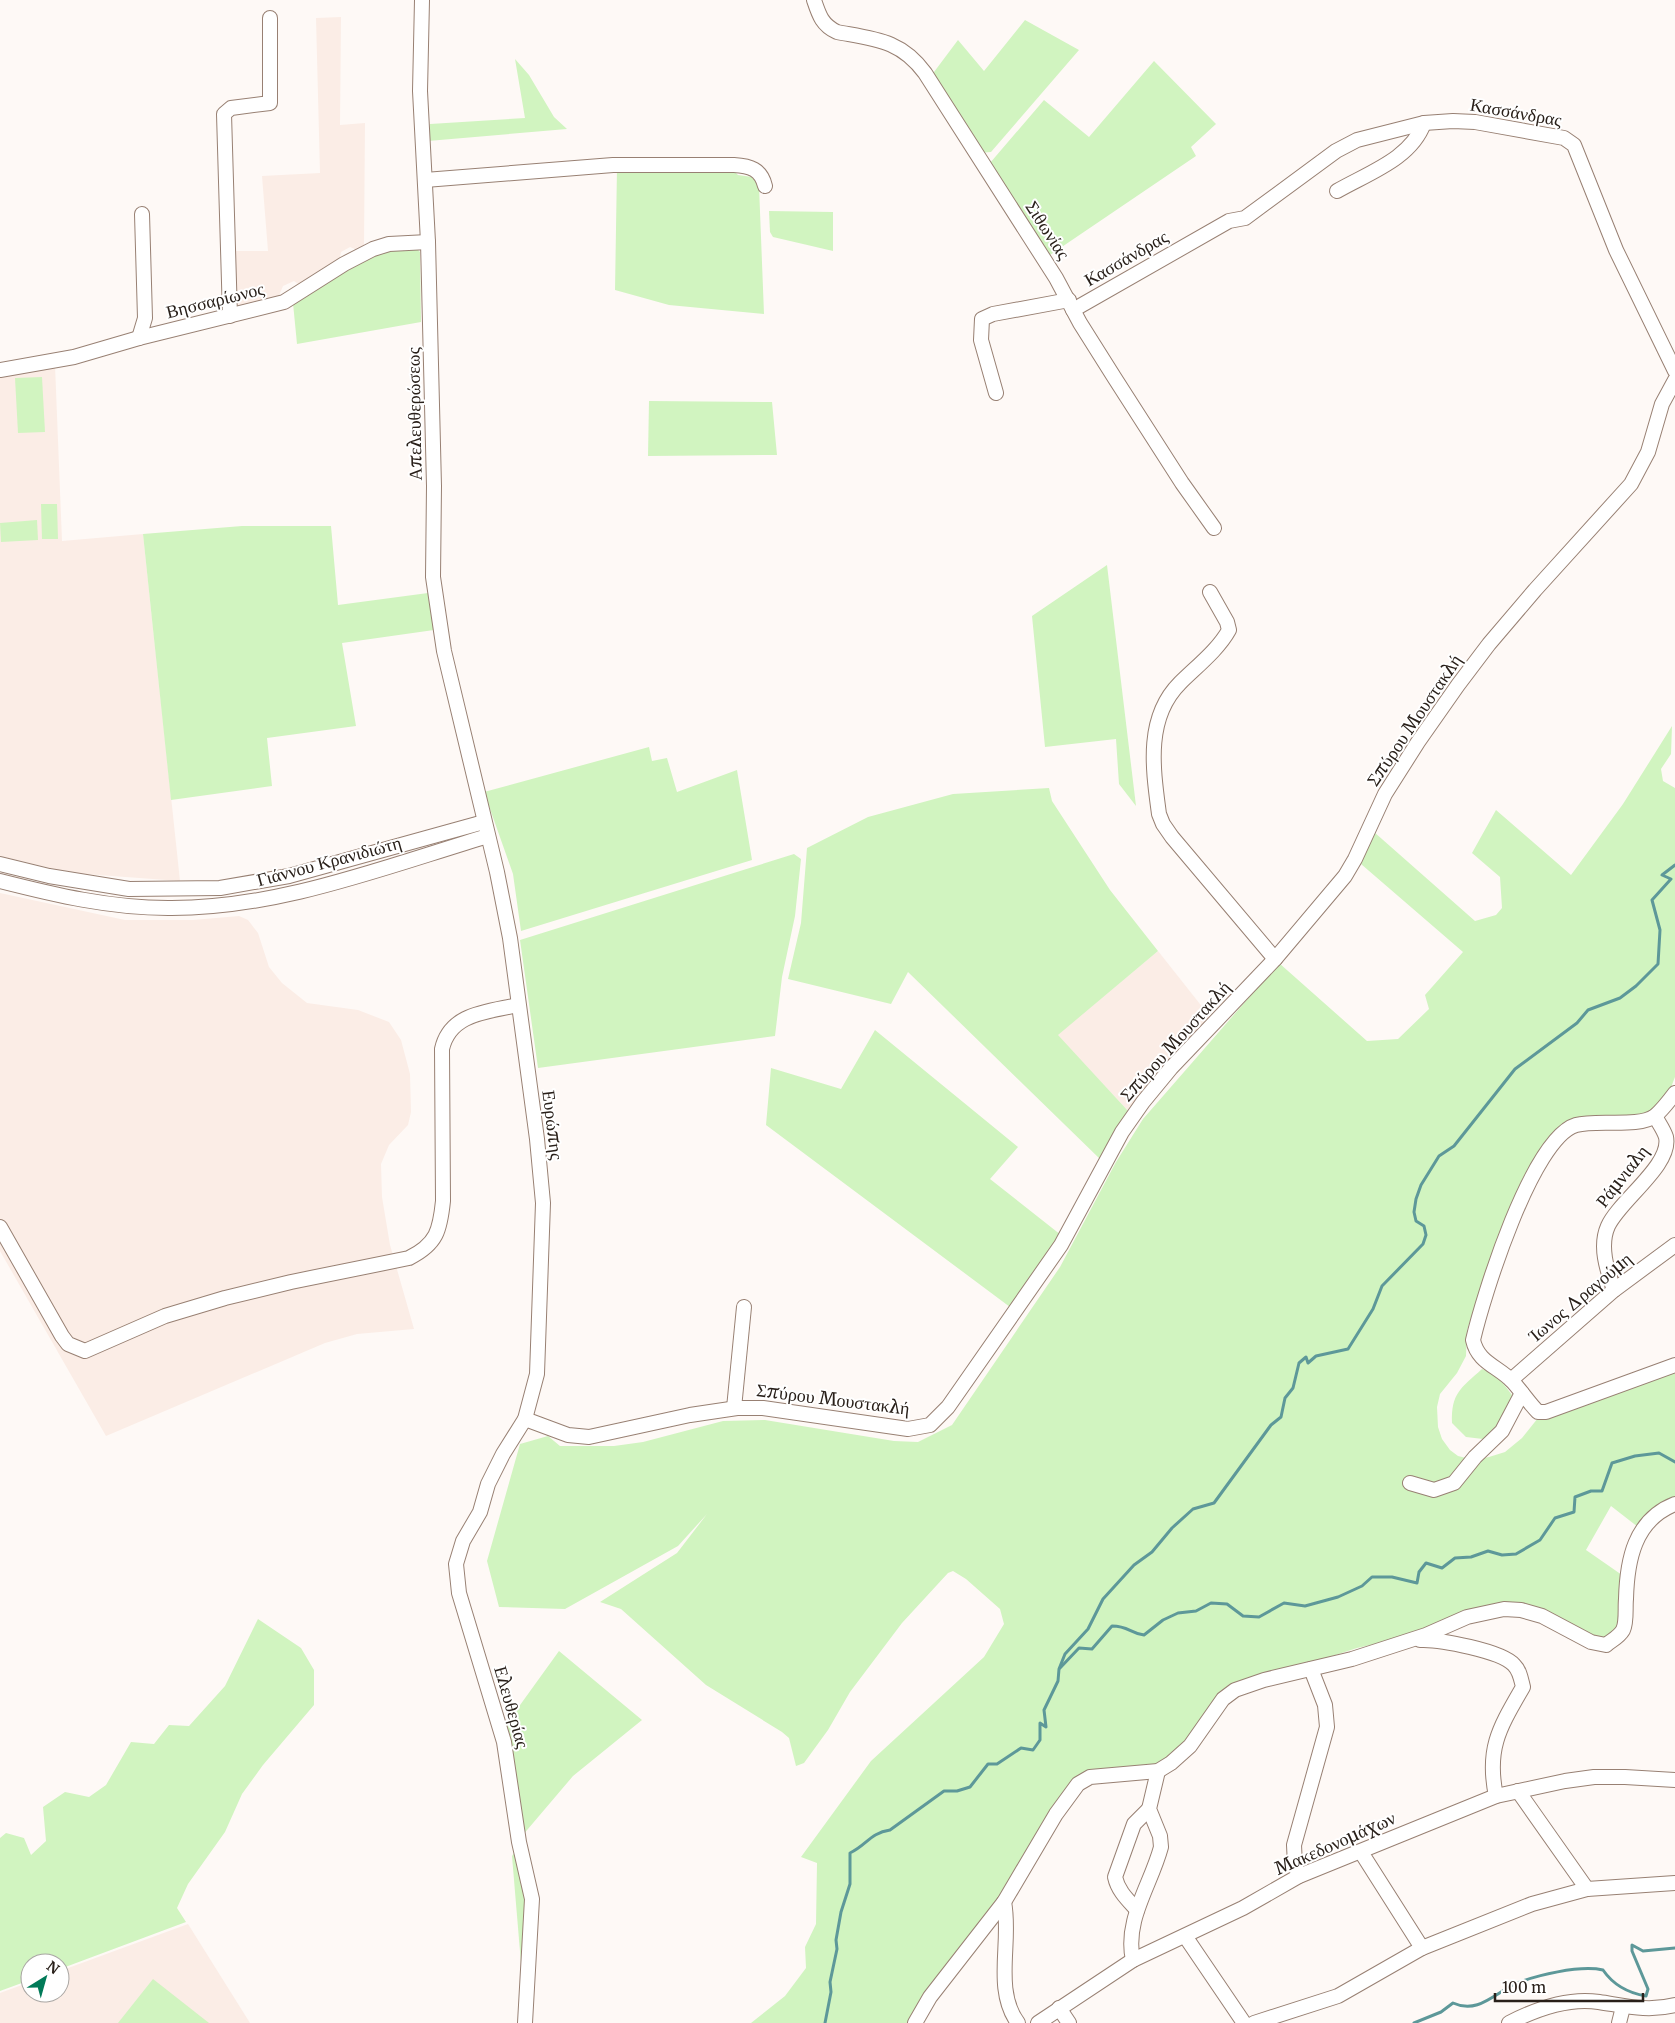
<svg xmlns="http://www.w3.org/2000/svg" width="1675" height="2023" font-family="Merriweather,serif">
	<style>
		.built { fill: #fbede6 }
		.green { fill: #d1f4c0 }
		.lines { fill: none; stroke-linecap: round; stroke-linejoin: round }
		.stream { stroke: #5d9899; stroke-width: 3 }
		.minor-casing { stroke: #988073; stroke-width: 16 }
		.minor { stroke: #fff; stroke-width: 14 }
		.labels { text-anchor: middle; dominant-baseline: central; stroke-width: 4; stroke-linejoin: round; paint-order: stroke }
		.street-label { font-size: 18px; fill: #29201a; stroke: #fff }
	</style>
	<rect width="100%" height="100%" fill="#fef9f6"/>
	<g class="built">
		<path d="M341,17L340,125L365,123L364,245L357,250L350,247L341,252L339,262L301,286L294,281L283,286L278,298L232,312V251H268L262,176L320,173L316,18Z"/>
		<path d="M55,365L62,541L143,534L180,881L71,873L0,856V374Z"/>
		<path d="M0,893L125,920H193L239,916L248,920L258,933L269,967L282,983L307,1003L358,1010L389,1022L401,1040L410,1074L411,1112L408,1125L389,1145L381,1164L382,1197L390,1245L414,1329L357,1334L325,1343L106,1436L0,1251Z"/>
		<path d="M1158,951L1211,1018L1129,1112L1057,1035Z"/>
		<path d="M188,1924L250,2023H0V1993L30,1982V1993H60V1971Z"/>
	</g>
	<g class="green">
		<path d="M1025,20L1079,50L991,152L979,153L931,76L958,40L984,71Z"/>
		<path d="M515,59L529,75L554,117L567,129L428,141L430,124L525,118Z"/>
		<path d="M1154,61L1216,124L1191,147L1196,156L1047,257L990,163L1044,100L1089,137Z"/>
		<path d="M617,168H731L738,175L752,177L759,186L764,314L669,305L615,290Z"/>
		<path d="M769,211L833,212V251L773,237L770,232Z"/>
		<path d="M416,248L420,252L421,322L297,344L293,303L375,253Z"/>
		<path d="M42,377L45,432L18,433L15,378Z"/>
		<path d="M649,401L772,402L777,455L648,456Z"/>
		<path d="M41,504H57L58,539H42Z"/>
		<path d="M37,520L38,540L1,542L0,523Z"/>
		<path d="M242,526H331L338,605L428,593L434,630L342,643L356,726L267,738L272,786L171,800L143,534Z"/>
		<path d="M1107,565L1136,806L1119,784L1116,739L1045,747L1032,616Z"/>
		<path d="M1672,726L1671,754L1661,769L1663,781L1675,788V1077C1672,1084 1670,1093 1665,1098C1643,1128 1604,1112 1574,1120C1557,1124 1545,1143 1536,1157L1481,1287L1467,1330L1466,1356L1457,1373L1440,1394L1437,1407L1438,1427L1442,1439L1450,1450L1458,1456L1474,1460L1489,1457L1505,1452L1522,1438L1542,1413L1675,1368V1498L1638,1527L1611,1506L1586,1550L1622,1575L1620,1624L1614,1635L1606,1639H1595L1518,1605L1406,1637L1357,1648L1311,1663L1273,1670L1243,1683L1207,1725L1165,1761L1150,1767L1110,1768L1096,1771L924,1995L908,2023H751L785,1996L806,1968L805,1947L816,1924L817,1863L801,1857L871,1761L984,1657L1004,1624L1000,1609L966,1579L953,1571L948,1573L902,1623L850,1692L828,1730L804,1763L796,1766L789,1738L782,1732L706,1685L621,1609L600,1602L677,1553L707,1514L678,1546L565,1609L499,1607L487,1561L520,1444L548,1436L560,1446H614L643,1442L723,1421L765,1420L894,1441L918,1442L952,1425L1060,1267L1116,1162L1143,1119L1279,963L1367,1041L1398,1039L1429,1009L1425,995L1463,952L1361,864L1374,832L1475,921L1496,915L1502,908L1500,877L1472,853L1496,810L1571,875L1623,804Z"/>
		<path d="M649,747L652,761L667,758L677,792L737,770L752,860L521,931L513,874L484,792Z"/>
		<path d="M1049,788L1052,801L1110,890L1158,951L1058,1035L1129,1112L1101,1160L908,972L891,1004L788,979L801,923L807,848L868,817L953,794Z"/>
		<path d="M794,854L801,859L795,916L782,977L775,1036L538,1068L520,940Z"/>
		<path d="M875,1030L1018,1147L990,1179L1061,1235L1010,1307L766,1125L771,1068L841,1089Z"/>
		<path d="M1482,1369L1496,1374L1512,1395C1507,1415 1499,1426 1483,1439L1466,1437L1452,1423C1451,1393 1461,1388 1482,1369Z"/>
		<path d="M258,1619L301,1648L314,1670V1705L263,1765L242,1794L225,1832L188,1884L177,1908L186,1922L60,1969V1963H30V1980L0,1991V1838L6,1833L24,1838L31,1855L46,1841L43,1807L65,1792L89,1797L106,1785L131,1742L154,1744L169,1725L189,1726L225,1686Z"/>
		<path d="M559,1651L642,1720L573,1776L522,1836L505,1726Z"/>
		<path d="M517,1849L527,1913L524,1999L512,1856Z"/>
		<path d="M153,1979L209,2023H118Z"/>
	</g>
	<g class="lines">
		<g class="stream">
			<path d="M1060,1668L1079,1648L1092,1649L1112,1626C1129,1626 1129,1633 1144,1635L1163,1620L1178,1613L1196,1611L1211,1603L1227,1604L1243,1616L1259,1617L1284,1603L1305,1606L1338,1597L1362,1586L1372,1577H1392L1417,1583L1419,1572L1426,1563L1442,1568L1455,1558L1471,1557L1488,1551L1502,1555L1516,1554L1540,1540L1555,1518L1574,1512L1575,1497L1591,1491H1602L1612,1463L1635,1456L1659,1453L1675,1462"/>
			<path d="M825,2023L831,1992L830,1982L837,1949L836,1940L841,1912L850,1884V1853C867,1845 870,1833 890,1830L944,1791H957L970,1787L988,1764H997L1021,1748L1033,1750L1040,1740V1723L1046,1727L1044,1710L1058,1681L1059,1669L1065,1654L1088,1629L1103,1599L1134,1565L1152,1552L1172,1528L1193,1509L1214,1503L1271,1425L1281,1417L1285,1398L1293,1388L1299,1363L1306,1357L1308,1363L1316,1356L1348,1349L1373,1309L1382,1286L1423,1244L1426,1235L1424,1226L1416,1221L1414,1212L1416,1199L1421,1185L1439,1156L1454,1146L1515,1069L1577,1023L1588,1010L1620,998L1636,986L1658,964L1660,930L1652,900L1671,879L1662,875L1675,865"/>
			<path d="M1414,2023L1441,2012L1453,2003C1477,2014 1493,1995 1513,1985C1535,1975 1580,1965 1603,1970C1614,1986 1628,1993 1646,1996L1648,1989L1632,1951V1945L1643,1951L1675,1948"/>
		</g>
		<g class="minor-casing">
			<g id="minor">
				<path d="M422,0L420,91L428,242L434,486L433,577L444,651L497,872L510,938L537,1139L543,1203L537,1374L525,1419L503,1454L488,1484L480,1512L463,1541L456,1564L459,1593L504,1742L519,1842L532,1899L525,2023"/>
				<path d="M814,0C819,15 822,25 837,32C875,39 901,40 925,73L1056,278L1080,323L1114,377L1182,483L1214,528"/>
				<path d="M425,180L613,165H734C750,166 761,169 765,186"/>
				<path d="M1337,191C1368,173 1411,159 1424,123"/>
				<path d="M1073,310L1229,221L1245,218L1336,151L1357,140L1424,123L1453,121L1475,122L1564,138L1574,145L1616,250L1675,371"/>
				<path d="M230,316L224,114L231,108L270,103V18"/>
				<path d="M139,338L145,318L142,214"/>
				<path d="M0,370L74,357L139,338L284,302L344,264L373,249L389,244L428,242"/>
				<path d="M996,393L981,340L982,319L993,314L1069,300"/>
				<path d="M1210,592L1227,622L1229,630C1218,650 1196,667 1180,683C1145,718 1153,769 1159,814L1163,824L1172,837L1275,959"/>
				<path d="M0,864L49,876L129,889L220,888L289,876L484,822"/>
				<path d="M0,881C55,895 110,908 168,908C278,909 384,867 488,836"/>
				<path d="M1675,1093C1669,1101 1662,1110 1655,1116C1638,1128 1597,1119 1576,1125C1532,1138 1483,1297 1473,1340C1478,1363 1498,1366 1513,1382C1522,1392 1529,1403 1538,1412H1546L1675,1365"/>
				<path d="M0,1227L62,1336L68,1344L85,1351L165,1316L225,1298L291,1282L409,1258C437,1244 440,1230 443,1201L442,1049C450,1013 487,1012 518,1005"/>
				<path d="M1614,1290C1607,1270 1599,1246 1608,1226C1620,1200 1672,1165 1666,1137C1664,1130 1658,1122 1655,1116"/>
				<path d="M1511,1380L1614,1290L1675,1245"/>
				<path d="M734,1408L744,1307"/>
				<path d="M525,1419L568,1435L589,1437L690,1415L737,1408H763L908,1429L930,1425L948,1407L1061,1245L1122,1132L1143,1102L1171,1068L1275,959L1345,876L1355,859L1385,794L1418,742L1458,685L1489,644L1535,590L1631,484L1648,452L1662,404L1675,380"/>
				<path d="M1410,1483L1434,1490L1454,1483L1475,1457L1502,1431L1522,1393"/>
				<path d="M1420,1640C1439,1639 1502,1651 1514,1665C1520,1671 1521,1679 1523,1687C1500,1727 1486,1748 1496,1796"/>
				<path d="M1518,1791L1587,1889"/>
				<path d="M1361,1852L1422,1948"/>
				<path d="M1299,1876L1295,1865L1294,1845L1327,1727L1325,1705L1311,1669"/>
				<path d="M1004,1902C1012,1941 993,1989 1018,2023"/>
				<path d="M1137,1910C1128,1900 1118,1891 1115,1877L1134,1824L1149,1809"/>
				<path d="M1185,1936L1244,2023"/>
				<path d="M1133,1960C1124,1920 1151,1885 1161,1847L1160,1836L1149,1809L1158,1771"/>
				<path d="M1059,2008L1069,2023"/>
				<path d="M915,2023L930,1997L1004,1902L1056,1814L1078,1784L1090,1777L1158,1771L1171,1763L1190,1746L1223,1699L1235,1690L1264,1680L1352,1659L1426,1635L1467,1617L1504,1609L1521,1610L1542,1616L1591,1642L1606,1645C1612,1640 1619,1637 1623,1630C1627,1622 1625,1608 1626,1599C1627,1561 1634,1520 1675,1504"/>
				<path d="M1038,2023L1133,1960L1243,1908L1299,1876L1496,1796L1565,1781L1594,1777H1625L1675,1780"/>
				<path d="M1254,2023L1338,1996L1422,1948L1532,1904L1587,1889L1675,1883"/>
				<path d="M1509,2023C1536,2009 1568,1997 1599,2002C1626,2006 1648,2012 1675,2005"/>
				<path d="M1619,2023L1623,2007"/>
			</g>
		</g>
		<use href="#minor" class="minor"/>
	</g>
	<g class="labels">
		<g class="street-label">
			<text transform="translate(1516 112) rotate(10)">Κασσάνδρας</text>
			<text transform="translate(1048 230) rotate(57)">Σιθωνίας</text>
			<text transform="translate(1126 258) rotate(-30)">Κασσάνδρας</text>
			<text transform="translate(215 300) rotate(-14)">Βησσαρίωνος</text>
			<text transform="translate(414 414) rotate(-91)">Απελευθερώσεως</text>
			<text transform="translate(1414 720) rotate(-56)">Σπύρου Μουστακλή</text>
			<text transform="translate(329 861) rotate(-15)">Γιάννου Κρανιδιώτη</text>
			<text transform="translate(1175 1041) rotate(-48)">Σπύρου Μουστακλή</text>
			<text transform="translate(553 1125) rotate(83)">Ευρώπης</text>
			<text transform="translate(1622 1176) rotate(-52)">Ράμνιαλη</text>
			<text transform="translate(1580 1297) rotate(-40)">Ίωνος Δραγούμη</text>
			<text transform="translate(833 1399) rotate(7)">Σπύρου Μουστακλή</text>
			<text transform="translate(512 1707) rotate(74)">Ελευθερίας</text>
			<text transform="translate(1335 1843) rotate(-24)">Μακεδονομάχων</text>
		</g>
	</g>
	<g transform="translate(45 1978) rotate(37)"><circle r="24" fill="#ffffff" stroke="#a9a6a3"/>
	<path d="M0-4L9 19L0 12L-9 19Z" fill="#017a58"/>
	<text y="-8" font-size="14" font-weight="bold" text-anchor="middle" fill="#29201a">N</text>
	</g>
	<path d="M1495 1993v8h148v-8" fill="none" stroke="#29201a" stroke-width="2.5"/>
	<text x="1502" y="1993" font-size="15" fill="#29201a" stroke="#ffffff" stroke-width="4" paint-order="stroke">100 m</text>
</svg>
